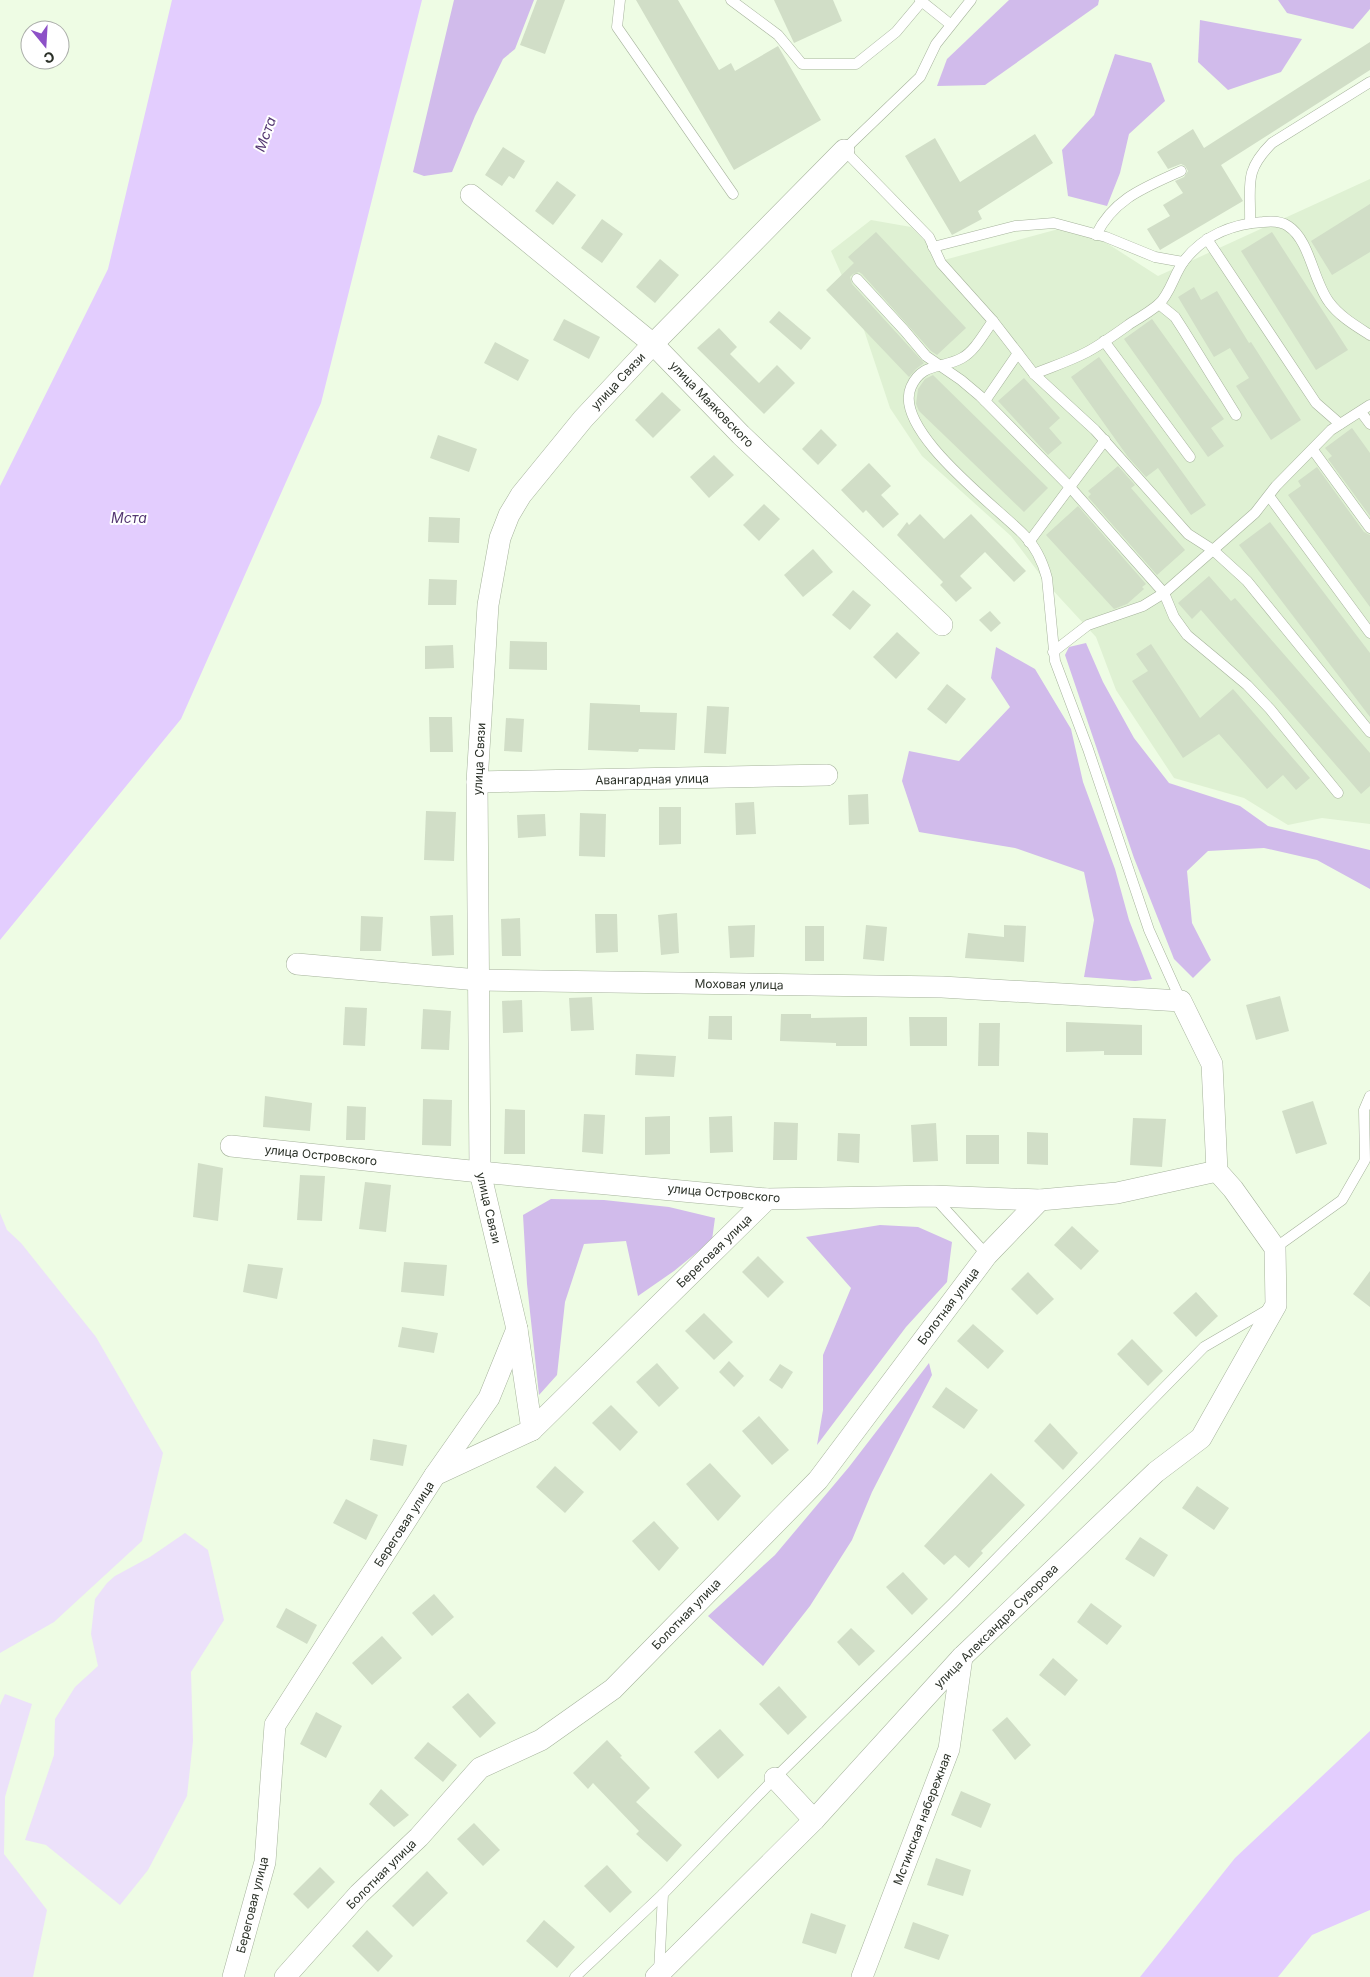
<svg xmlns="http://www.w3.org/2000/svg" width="1370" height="1977" font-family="Inter,sans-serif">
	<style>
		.built { fill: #dff1d3 }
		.green { fill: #ece1fa }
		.forest { fill: #d1bbeb }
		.water { fill: #e3cdfe }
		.building { fill: #d1dec7 }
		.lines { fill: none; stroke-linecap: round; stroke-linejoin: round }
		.service-casing { stroke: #a6b39c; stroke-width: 11 }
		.minor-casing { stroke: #a6b39c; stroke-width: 22 }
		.service { stroke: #fff; stroke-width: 10 }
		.minor { stroke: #fff; stroke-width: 21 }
		.labels { text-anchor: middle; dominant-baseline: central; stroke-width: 4; stroke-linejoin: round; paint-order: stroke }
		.street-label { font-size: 12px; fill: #2b3128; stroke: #fff }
		.water-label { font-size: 14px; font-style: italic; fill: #543772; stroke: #fff }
	</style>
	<rect width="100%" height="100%" fill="#eefce4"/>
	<path class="built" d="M1370,179V824L1322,818L1288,825L1244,798L1174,778L1116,690L1096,637L1048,585L1011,536L922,456L890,408L858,312L831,251L871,220L911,227L944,260L1077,224L1158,276Z"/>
	<g class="green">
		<path d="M0,1213L7,1230L21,1243L96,1337L163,1453L142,1541L54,1622L0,1653Z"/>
		<path d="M185,1533L208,1550L224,1620L191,1672L193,1741L187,1796L148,1870L120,1905L46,1845L25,1840L54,1755L55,1719L75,1687L98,1666L91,1634L95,1599L107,1583L115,1576L150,1557Z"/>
		<path d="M5,1694L32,1704L5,1797L4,1854L47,1910L33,1977H0V1705Z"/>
	</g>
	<g class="forest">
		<path d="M454,0H534L515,49L503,59L475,116L452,172L424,176L413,172Z"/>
		<path d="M1009,0H1099L1098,5L985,85L937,86L947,59Z"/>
		<path d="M1278,0H1370V9L1353,29L1287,13Z"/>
		<path d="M1200,20L1302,39L1281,72L1228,90L1198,62Z"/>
		<path d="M1115,54L1151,63L1165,101L1129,134L1120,173L1107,206L1068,196L1062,150L1094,115Z"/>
		<path d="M1086,643L1103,682L1134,738L1169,783L1240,806L1268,826L1370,850V889L1317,860L1264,848L1208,851L1187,871L1192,923L1211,960L1193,978L1174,959L1134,858L1065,655L1069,647Z"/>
		<path d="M996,647L1035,669L1071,729L1083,782L1115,869L1129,920L1152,979L1135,981L1084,977L1094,920L1084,872L1015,848L919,832L902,781L909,751L959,761L1010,707L991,678Z"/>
		<path d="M551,1199L604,1200L669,1207L715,1218L712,1240L674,1271L638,1296L626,1241L584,1244L565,1302L557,1375L539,1395L527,1284L523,1215Z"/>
		<path d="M880,1225L918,1227L952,1242L947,1282L906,1327L817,1445L823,1410V1355L851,1288L806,1237Z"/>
		<path d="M929,1363L932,1375L872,1492L852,1540L810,1606L763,1666L708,1616L775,1555L849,1467Z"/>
	</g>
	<g class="water">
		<path d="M172,0H422L321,403L181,719L0,940V486L108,269Z"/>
		<path d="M1370,1731V1910L1312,1935L1278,1977H1140L1235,1858Z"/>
	</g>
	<g class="building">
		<path d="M537,0H565L545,54L520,45Z"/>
		<path d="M636,0H678L719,70L731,63L735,71L778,46L821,120L734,170Z"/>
		<path d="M774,0H833L842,21L794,43Z"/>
		<path d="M1370,42V70L1221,165L1243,201L1160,250L1147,229L1170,216L1163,205L1183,193L1175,181L1184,177L1188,171L1185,166L1181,164L1168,169L1157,152L1193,129L1204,148Z"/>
		<path d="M1035,134L1053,163L978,211L982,219L952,235L905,156L935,138L960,182Z"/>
		<path d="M503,147L525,161L514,179L509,176L502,186L485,175Z"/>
		<path d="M557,181L576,195L553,225L535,211Z"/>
		<path d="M1370,204V252L1332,275L1311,241Z"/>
		<path d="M602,219L623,234L602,263L581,248Z"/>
		<path d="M876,232L966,328L937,355L931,351L862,274L859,272L853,274L850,277L852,284L924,363L916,369L909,377L826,290L854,263L848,257Z"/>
		<path d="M1272,232L1348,350L1316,370L1241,251Z"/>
		<path d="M660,259L679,275L655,303L636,287Z"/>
		<path d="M1194,287L1201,300L1217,291L1249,343L1251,342L1301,420L1271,440L1236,386L1249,378L1230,348L1214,357L1178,297Z"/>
		<path d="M779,311L811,338L801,350L769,322Z"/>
		<path d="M564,319L600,337L589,359L553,340Z"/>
		<path d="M1152,319L1224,419L1211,428L1224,446L1208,457L1124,339Z"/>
		<path d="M719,328L737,347L730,354L759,383L777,365L795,383L764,414L697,348Z"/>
		<path d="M495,342L529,360L518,381L484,363Z"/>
		<path d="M1099,357L1206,505L1191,515L1158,468L1146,477L1128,457L1071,377Z"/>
		<path d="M933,375L1048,488L1024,512L919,411L916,404L918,389L925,379Z"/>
		<path d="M1024,378L1060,418L1049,428L1062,443L1048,455L998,401Z"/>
		<path d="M662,392L681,410L653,438L635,420Z"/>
		<path d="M1352,428L1370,453V516L1328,459L1332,456L1325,448Z"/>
		<path d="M821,429L837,445L818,465L802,449Z"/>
		<path d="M438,435L477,449L469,472L430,458Z"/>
		<path d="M714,455L734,475L709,498L690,477Z"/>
		<path d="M869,463L891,486L881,495L899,514L883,528L866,510L863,513L841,490Z"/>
		<path d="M1118,466L1135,485L1131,488L1185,550L1157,575L1088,497L1091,494L1088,491Z"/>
		<path d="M1317,467L1364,532L1370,535V607L1288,495L1301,486L1298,481Z"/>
		<path d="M764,504L780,519L759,541L743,525Z"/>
		<path d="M1078,506L1146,584L1142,587L1144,589L1127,604L1114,609L1046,535Z"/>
		<path d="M920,514L944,539L971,514L1026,571L1014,582L985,552L960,576L972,588L956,602L940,585L943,582L897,535L907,522L909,525Z"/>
		<path d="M429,517L460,518L459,543L428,542Z"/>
		<path d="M1270,522L1370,653V717L1239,545Z"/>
		<path d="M813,549L833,572L803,597L784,575Z"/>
		<path d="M1209,576L1231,601L1235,598L1370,753V786L1361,794L1201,610L1192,619L1178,603Z"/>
		<path d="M429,579L457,580L456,605H428Z"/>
		<path d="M853,590L871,605L850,630L832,615Z"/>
		<path d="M990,611L1001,623L991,632L979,620Z"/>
		<path d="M897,632L920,653L896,679L873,657Z"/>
		<path d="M510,641L547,642V670L509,669Z"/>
		<path d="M1151,644L1200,718L1233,689L1310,778L1296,790L1283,775L1267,789L1219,734L1183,758L1132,681L1148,671L1136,654Z"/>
		<path d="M453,645L454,668L425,669V646Z"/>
		<path d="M947,684L966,699L946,724L927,709Z"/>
		<path d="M590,703L640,705V712L677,713L675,750L639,749L638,752L588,750Z"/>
		<path d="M707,706L729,707L726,754L704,753Z"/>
		<path d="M429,717H452L453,752H430Z"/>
		<path d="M506,718L524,719L522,752L504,751Z"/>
		<path d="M868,794L869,824L849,825L848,795Z"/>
		<path d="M754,802L756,834L736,835L735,803Z"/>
		<path d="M659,807H681V844L659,845Z"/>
		<path d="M426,811L456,812L454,861L424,860Z"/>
		<path d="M580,813L606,814L605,857L579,856Z"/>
		<path d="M545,814L546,836L518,838L517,815Z"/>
		<path d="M677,913L679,953L661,955L658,915Z"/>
		<path d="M595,914H617L618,952L596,953Z"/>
		<path d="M453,915L454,955L432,956L430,916Z"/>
		<path d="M361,916L383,917L381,951H360Z"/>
		<path d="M520,918L521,956H502L501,919Z"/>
		<path d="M755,925L754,957L730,958L728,926Z"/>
		<path d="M866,925L887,927L884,961L863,959Z"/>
		<path d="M1004,925L1026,926L1024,962L965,958L968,933L1004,937Z"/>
		<rect x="805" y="926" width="19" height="35"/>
		<path d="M1280,996L1289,1031L1256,1040L1246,1005Z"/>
		<path d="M592,997L594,1030L571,1031L569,998Z"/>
		<path d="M522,1000L523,1032L503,1033L502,1001Z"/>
		<path d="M345,1007L367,1008L365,1046L343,1045Z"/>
		<path d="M423,1009L451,1011L449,1050L421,1049Z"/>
		<path d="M781,1014H811V1018L867,1017V1046H836V1043L780,1041Z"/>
		<path d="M709,1016H732V1040L708,1039Z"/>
		<path d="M909,1017H947V1046H910Z"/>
		<path d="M1066,1022L1142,1025V1055H1104V1051L1066,1052Z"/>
		<path d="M979,1023H1000L999,1066H978Z"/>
		<path d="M636,1054L676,1056L674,1077L635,1075Z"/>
		<path d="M265,1096L312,1103L310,1131L263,1127Z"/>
		<path d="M423,1099L452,1100L451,1146L422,1145Z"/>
		<path d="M1313,1101L1327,1144L1296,1154L1282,1111Z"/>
		<path d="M347,1106L366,1107L365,1140H346Z"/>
		<path d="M505,1109L525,1110V1154H504Z"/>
		<path d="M584,1114L605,1115L603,1154L582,1152Z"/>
		<path d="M670,1116V1154L645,1155V1117Z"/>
		<path d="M732,1116L733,1152L710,1153L709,1117Z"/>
		<path d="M1133,1118L1166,1119L1162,1167L1130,1165Z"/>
		<path d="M774,1122L798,1123L797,1160H773Z"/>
		<path d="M936,1123L938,1161L913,1162L911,1125Z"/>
		<path d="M1027,1132L1048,1133V1165L1027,1164Z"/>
		<path d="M838,1133L860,1134L859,1163L837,1161Z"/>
		<rect x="966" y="1135" width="33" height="29"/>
		<path d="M198,1163L223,1168L218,1221L193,1217Z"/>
		<path d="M300,1175L325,1176L322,1221L297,1220Z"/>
		<path d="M365,1182L391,1185L386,1232L359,1229Z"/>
		<path d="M1072,1226L1099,1251L1081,1270L1054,1245Z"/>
		<path d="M758,1256L784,1282L768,1298L742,1272Z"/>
		<path d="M404,1262L447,1265L444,1296L401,1292Z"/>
		<path d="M248,1264L283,1268L277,1299L243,1292Z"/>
		<path d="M1370,1271V1307L1353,1294Z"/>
		<path d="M1028,1272L1054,1299L1037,1315L1011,1289Z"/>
		<path d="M1196,1292L1218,1316L1196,1337L1173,1313Z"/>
		<path d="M704,1313L733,1342L714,1360L685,1331Z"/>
		<path d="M973,1324L1004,1351L988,1369L957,1341Z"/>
		<path d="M402,1327L438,1333L434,1353L398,1347Z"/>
		<path d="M1132,1339L1163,1371L1148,1386L1117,1354Z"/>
		<path d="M729,1361L744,1376L734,1387L719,1372Z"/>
		<path d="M657,1363L679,1388L659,1407L636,1382Z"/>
		<path d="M780,1364L793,1372L782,1389L769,1380Z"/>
		<path d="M946,1387L978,1410L964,1429L932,1407Z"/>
		<path d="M611,1405L638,1432L620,1451L592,1423Z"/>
		<path d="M759,1416L789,1450L772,1465L742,1431Z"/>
		<path d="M1050,1423L1078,1453L1063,1470L1034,1441Z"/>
		<path d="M373,1439L407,1445L403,1466L370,1460Z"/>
		<path d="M710,1463L741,1496L718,1521L686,1484Z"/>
		<path d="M555,1466L584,1492L565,1513L536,1487Z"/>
		<path d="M991,1473L1025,1505L981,1551L983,1553L969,1568L955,1555L944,1565L924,1546Z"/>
		<path d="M1197,1486L1229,1508L1214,1530L1182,1508Z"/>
		<path d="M346,1499L378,1515L366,1540L333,1523Z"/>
		<path d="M654,1521L679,1548L659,1571L632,1541Z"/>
		<path d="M1140,1537L1168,1555L1154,1577L1125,1559Z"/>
		<path d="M903,1572L928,1599L912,1615L886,1587Z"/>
		<path d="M434,1594L454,1617L432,1636L412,1613Z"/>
		<path d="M1091,1603L1122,1626L1107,1645L1077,1622Z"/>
		<path d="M286,1608L317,1625L307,1644L276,1627Z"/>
		<path d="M851,1628L875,1651L859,1666L837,1642Z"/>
		<path d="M382,1636L402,1658L372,1685L352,1663Z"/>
		<path d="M1053,1658L1078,1680L1065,1696L1039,1675Z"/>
		<path d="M779,1686L807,1717L788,1735L759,1704Z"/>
		<path d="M468,1693L496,1723L480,1738L452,1707Z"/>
		<path d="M316,1712L342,1726L326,1758L300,1744Z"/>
		<path d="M1007,1717L1031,1745L1015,1760L992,1730Z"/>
		<path d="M720,1729L744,1755L718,1779L694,1752Z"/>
		<path d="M607,1740L622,1756L620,1757L650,1788L636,1802L682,1845L667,1862L636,1834L639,1831L593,1783L588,1789L573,1773Z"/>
		<path d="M428,1742L457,1765L443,1782L414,1758Z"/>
		<path d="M381,1789L409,1815L394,1827L369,1804Z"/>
		<path d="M961,1791L991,1804L981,1828L951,1815Z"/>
		<path d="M474,1823L500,1850L483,1866L457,1839Z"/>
		<path d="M936,1858L971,1870L963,1896L927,1885Z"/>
		<path d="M607,1865L632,1892L610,1913L584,1886Z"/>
		<path d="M320,1867L335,1882L308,1909L293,1894Z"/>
		<path d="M427,1871L448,1893L413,1927L392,1906Z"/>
		<path d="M811,1913L846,1925L836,1954L802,1943Z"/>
		<path d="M544,1920L575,1947L557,1968L526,1941Z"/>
		<path d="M913,1922L949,1935L939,1960L904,1948Z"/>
		<path d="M367,1930L393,1956L378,1972L352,1946Z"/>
	</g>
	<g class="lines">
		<g class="service-casing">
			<g id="service">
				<path d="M620,0L617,27L733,194"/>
				<path d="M731,0L778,35L802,64H856L896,32L922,1"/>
				<path d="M920,0L950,24"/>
				<path d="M971,0L936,44L920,77L844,150L929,237L941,263L993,321L1034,374L1095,430L1188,534L1213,550L1247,581L1370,732"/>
				<path d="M1250,223C1251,184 1243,172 1272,143L1370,82"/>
				<path d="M1096,235C1114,198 1146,187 1181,171"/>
				<path d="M1207,239L1316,403L1340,424"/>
				<path d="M933,247L1015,226L1054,223L1106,237L1155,257L1183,262"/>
				<path d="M857,279L904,330L926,356L961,380L980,396L1069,486L1164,593L1174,617L1187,635L1247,685L1270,709L1338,793"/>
				<path d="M1159,304L1175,317L1184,331L1236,415"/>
				<path d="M993,321C984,333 975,351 962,358C942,369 922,362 911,387C892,430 997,507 1024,535C1035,546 1043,563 1047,578L1055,661L1088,749L1149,930L1181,1001"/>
				<path d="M1104,341L1190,457"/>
				<path d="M1034,374C1051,367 1070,361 1087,352C1102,344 1117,333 1131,323C1141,317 1151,311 1159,304C1171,292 1174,274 1184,261C1203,236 1232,224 1263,222C1271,221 1281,221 1288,226C1310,240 1313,281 1329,302C1339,316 1356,326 1370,335"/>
				<path d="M985,401L1018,353"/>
				<path d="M1361,412L1370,424"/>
				<path d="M1313,450L1370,528"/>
				<path d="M1269,496L1370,633"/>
				<path d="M1029,542L1105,440"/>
				<path d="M1053,652L1088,625L1143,606L1164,593L1255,513L1276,486L1331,430L1370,405"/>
				<path d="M934,1197L987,1255"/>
				<path d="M1275,1248L1342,1200L1365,1160L1364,1110L1370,1096"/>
				<path d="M659,1972L663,1894L775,1778L953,1603L1204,1347L1269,1309"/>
				<path d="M575,1977L663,1894"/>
			</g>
		</g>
		<g class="minor-casing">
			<g id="minor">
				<path d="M471,195L653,344L741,435L942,625"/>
				<path d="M477,782L827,775"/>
				<path d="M297,964L478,980L942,987L1181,1001L1212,1064L1217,1171L1233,1189L1275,1248L1276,1305L1201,1438L1156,1472L962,1657L814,1820L656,1977"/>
				<path d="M231,1146L480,1172L767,1199L933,1196L1040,1200L1117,1193L1217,1171"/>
				<path d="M517,1329L532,1430"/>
				<path d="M435,1475L489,1398L517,1329L480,1172L477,782L488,605L500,538L509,515L521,495L583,419L653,344L844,150"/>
				<path d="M775,1778L814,1820"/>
				<path d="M233,1977L265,1862L275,1725L435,1475L532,1430L767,1199"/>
				<path d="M285,1977L359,1894L419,1837L480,1768L541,1740L613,1689L818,1480L987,1255L1040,1200"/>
				<path d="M862,1977L949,1749L962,1657"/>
			</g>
		</g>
		<use href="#service" class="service"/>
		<use href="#minor" class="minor"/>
	</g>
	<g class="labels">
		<g class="street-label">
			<text transform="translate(618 381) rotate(-47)">улица Связи</text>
			<text transform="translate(712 404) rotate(46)">улица Маяковского</text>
			<text transform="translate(479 759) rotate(-87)">улица Связи</text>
			<text transform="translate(652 779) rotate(-1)">Авангардная улица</text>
			<text transform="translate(739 984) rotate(1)">Моховая улица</text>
			<text transform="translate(321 1155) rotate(6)">улица Островского</text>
			<text transform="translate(724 1193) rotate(5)">улица Островского</text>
			<text transform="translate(489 1208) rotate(77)">улица Связи</text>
			<text transform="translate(714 1251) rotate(-44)">Береговая улица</text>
			<text transform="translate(948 1306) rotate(-53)">Болотная улица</text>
			<text transform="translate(404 1524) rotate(-57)">Береговая улица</text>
			<text transform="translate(686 1614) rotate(-46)">Болотная улица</text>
			<text transform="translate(996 1626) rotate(-45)">улица Александра Суворова</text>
			<text transform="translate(922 1819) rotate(-69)">Мстинская набережная</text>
			<text transform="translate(381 1874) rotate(-45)">Болотная улица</text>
			<text transform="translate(252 1905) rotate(-76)">Береговая улица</text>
		</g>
		<g class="water-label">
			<text transform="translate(265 134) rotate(-70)">Мста</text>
			<text x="129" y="517">Мста</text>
		</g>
	</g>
	<g transform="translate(45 45) rotate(162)"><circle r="24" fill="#ffffff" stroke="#aaada9"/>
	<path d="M0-4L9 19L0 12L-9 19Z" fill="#8d51c7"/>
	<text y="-8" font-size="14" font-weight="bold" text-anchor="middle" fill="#2b3128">С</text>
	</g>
</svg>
